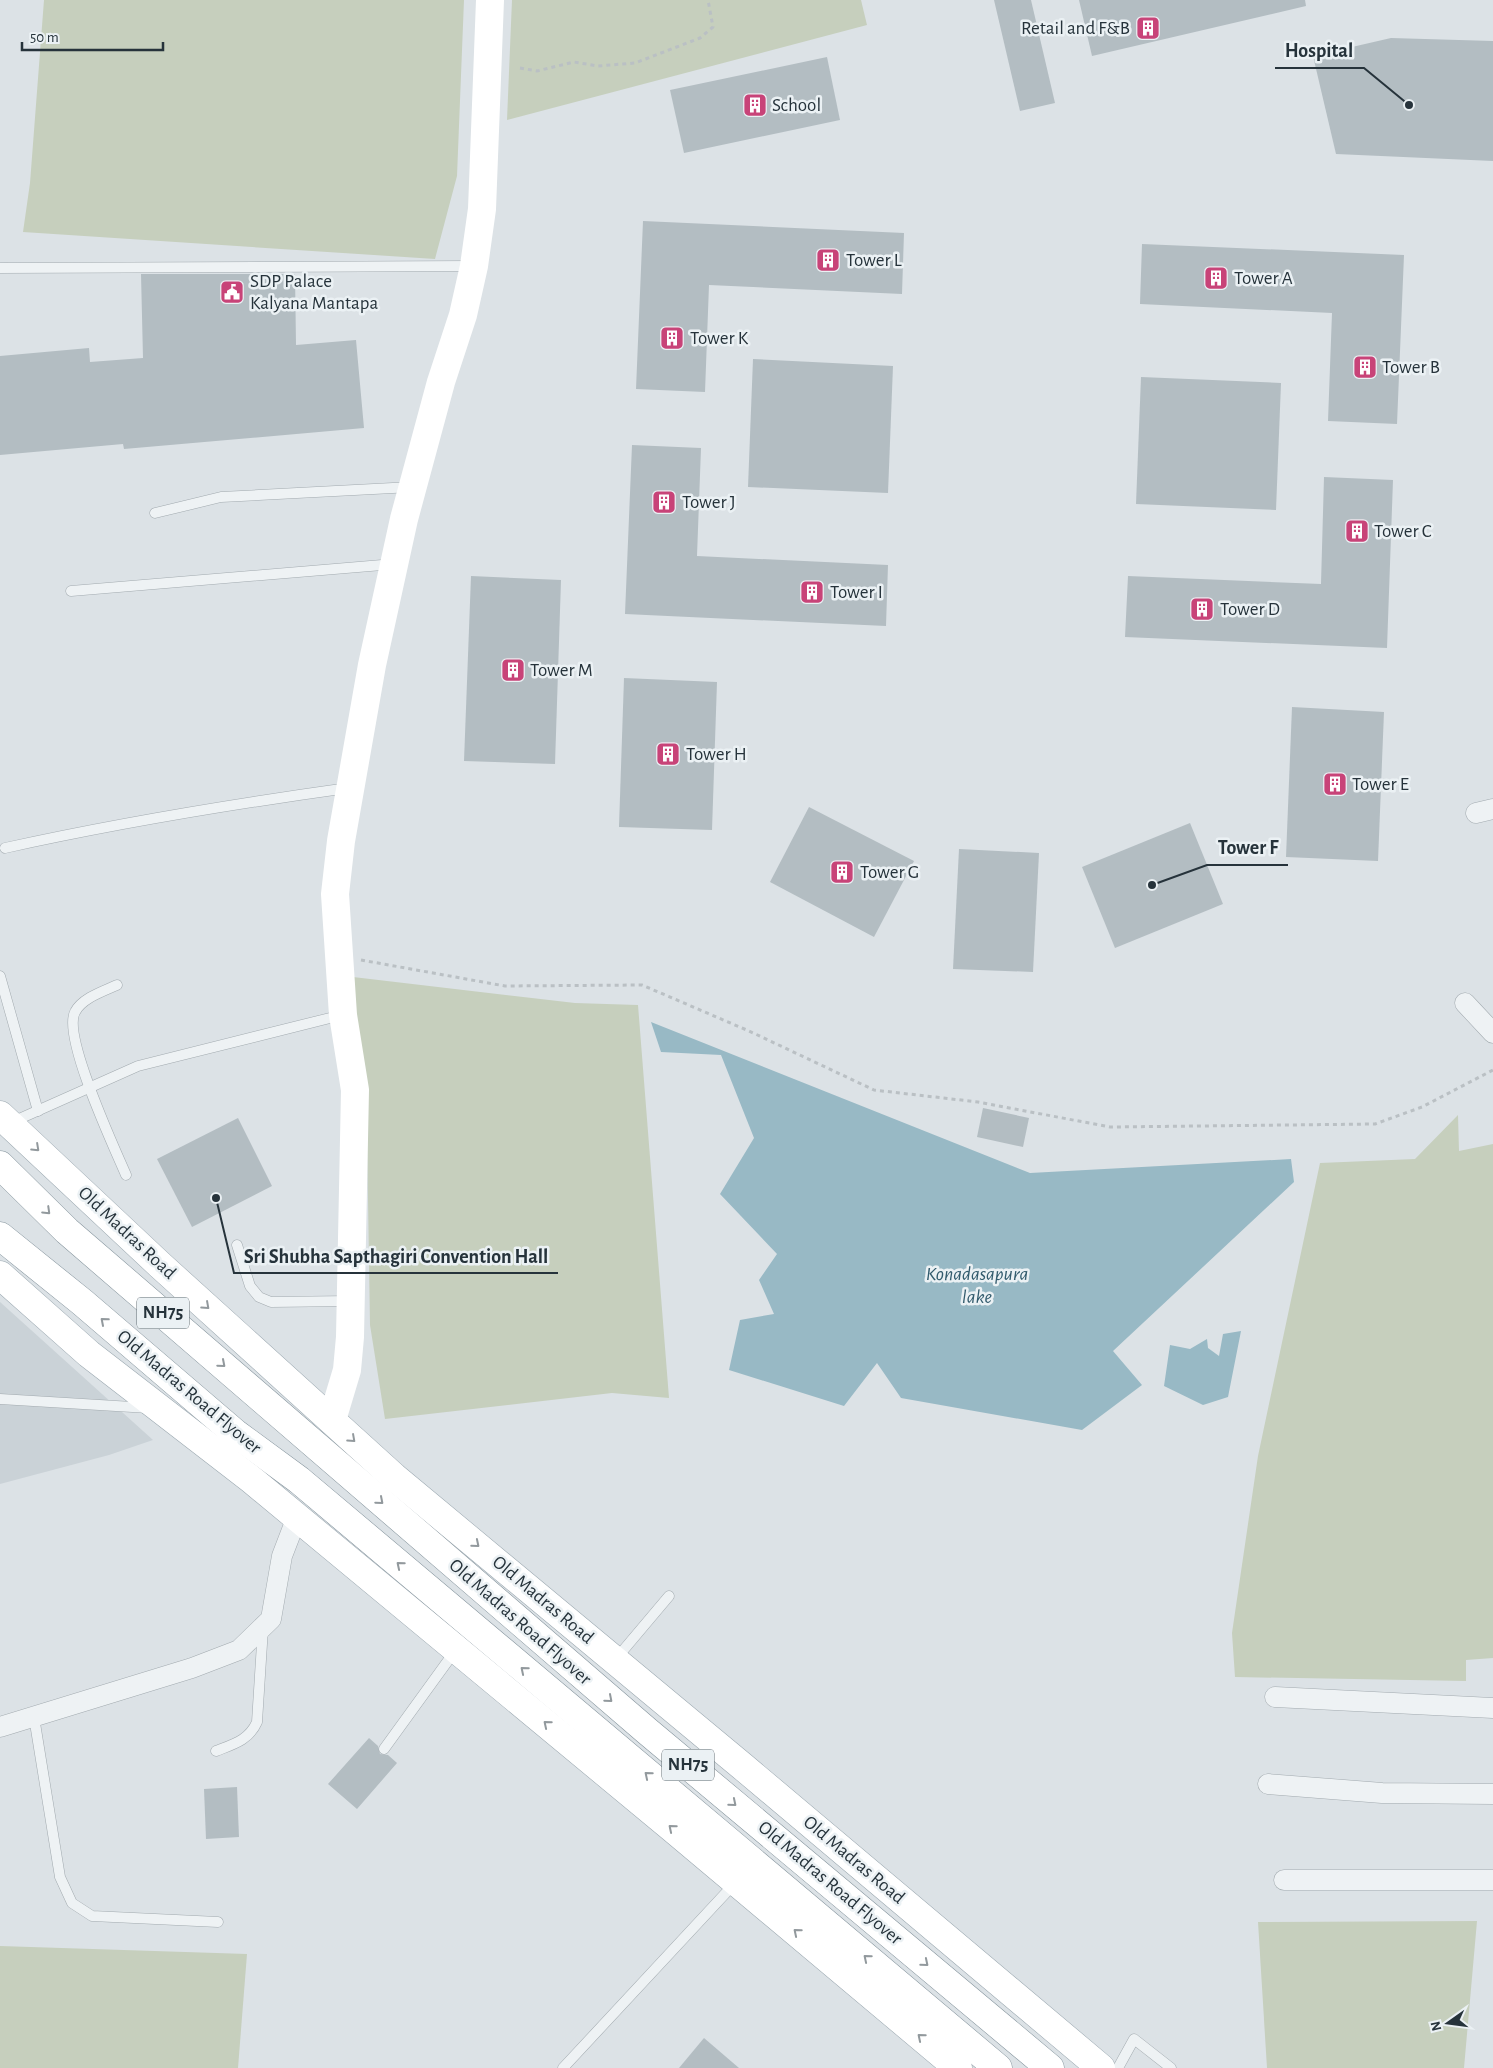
<svg xmlns="http://www.w3.org/2000/svg" width="1493" height="2068" font-family="'Alegreya Sans',sans-serif">
	<style>
		.built { fill: #cad2d7 }
		.green { fill: #c6cfbd }
		.water { fill: #98b9c5 }
		.building { fill: #b3bdc2 }
		.lines { fill: none; stroke-linecap: round; stroke-linejoin: round }
		.lane-casing { stroke: #a2aaaf; stroke-width: 11 }
		.street-casing { stroke: #a2aaaf; stroke-width: 21 }
		.primary-casing { stroke: #9ca9b1; stroke-width: 29 }
		.highway-casing { stroke: #84939c; stroke-width: 29 }
		.path { stroke: #bac0c4; stroke-width: 3; stroke-dasharray: 4 4; stroke-linecap: butt }
		.lane { stroke: #eef2f4; stroke-width: 10 }
		.street { stroke: #eef2f4; stroke-width: 20 }
		.secondary { stroke: #fff; stroke-width: 28 }
		.primary { stroke: #fff; stroke-width: 28 }
		.highway { stroke: #fff; stroke-width: 28 }
		.oneway { stroke: #92999d }
		.labels { text-anchor: middle; dominant-baseline: central; stroke-width: 5; stroke-linejoin: round; paint-order: stroke }
		.shield { fill: #ebf1f4; stroke: #616c72; stroke-width: 1 }
		.shield-label { font-size: 18px; font-weight: bold; fill: #26333b }
		.poi-label { font-size: 19px; fill: #26333b; stroke: #ebf1f4; text-anchor: start }
		.street-label { font-size: 19px; fill: #26333b; stroke: #ebf1f4 }
		.water-label { font-size: 20px; font-style: italic; fill: #325b6d; stroke: #ebf1f4 }
		.leader { fill: none; stroke: #26333b; stroke-width: 2 }
		.callout-dot { fill: #26333b; stroke: #ebf1f4; stroke-width: 2 }
		.callout-label { font-size: 20px; text-anchor: middle; font-weight: bold; fill: #26333b; stroke: #ebf1f4; stroke-width: 5; stroke-linejoin: round; paint-order: stroke }
	</style>
	<rect width="100%" height="100%" fill="#dce2e6"/>
	<path class="built" d="M0,1302L153,1440L109,1455L0,1484Z"/>
	<g class="green">
		<path d="M44,0H464L457,176L435,259L23,232L30,183Z"/>
		<path d="M512,0H861L867,25L507,120Z"/>
		<path d="M353,977L575,1003L638,1005L669,1398L612,1393L385,1419L370,1325L367,1136Z"/>
		<path d="M1458,1115L1459,1151L1493,1144V1658L1466,1660V1681L1235,1677L1232,1633L1258,1456L1320,1163L1415,1159Z"/>
		<path d="M1477,1921L1464,2068H1267L1258,1922Z"/>
		<path d="M0,1946L247,1954L238,2068H0Z"/>
	</g>
	<g class="water">
		<path d="M651,1022L1030,1173L1291,1159L1294,1182L1113,1351L1142,1385L1082,1430L901,1398L877,1363L844,1406L729,1370L740,1320L774,1314L759,1280L777,1254L720,1194L754,1138L721,1055L661,1052Z"/>
		<path d="M1241,1331L1228,1397L1203,1405L1164,1386L1170,1345L1190,1349L1207,1339L1208,1348L1219,1356L1223,1334Z"/>
	</g>
	<g class="building">
		<path d="M994,0H1031L1055,103L1020,111Z"/>
		<path d="M1079,0H1305L1306,6L1092,56Z"/>
		<path d="M1391,38L1493,41V161L1336,154L1313,56Z"/>
		<path d="M827,57L840,120L684,153L670,90Z"/>
		<path d="M643,221L904,233L902,294L709,285L705,392L636,389Z"/>
		<path d="M1142,244L1404,255L1397,424L1328,421L1332,313L1140,304Z"/>
		<path d="M141,274H295L296,345L356,340L364,428L124,449L123,444L0,455V356L89,348L90,362L143,358Z"/>
		<path d="M753,359L893,366L888,493L748,487Z"/>
		<path d="M1141,377L1281,383L1276,510L1136,504Z"/>
		<path d="M632,445L701,448L697,556L888,565L886,626L625,614Z"/>
		<path d="M1324,477L1393,480L1387,648L1125,637L1128,576L1321,584Z"/>
		<path d="M471,576L561,580L555,764L464,761Z"/>
		<path d="M624,678L717,682L712,830L619,827Z"/>
		<path d="M1292,707L1384,712L1378,861L1286,857Z"/>
		<path d="M809,807L914,861L874,937L770,882Z"/>
		<path d="M1190,823L1223,904L1115,948L1082,867Z"/>
		<path d="M959,849L1039,853L1033,972L953,969Z"/>
		<path d="M983,1108L1029,1118L1023,1147L977,1137Z"/>
		<path d="M238,1118L272,1186L192,1227L157,1159Z"/>
		<path d="M369,1738L378,1746L380,1754L388,1755L397,1763L357,1809L328,1784Z"/>
		<path d="M237,1787L239,1837L206,1839L204,1789Z"/>
		<path d="M704,2038L739,2068H679Z"/>
	</g>
	<g class="lines">
		<g class="lane-casing">
			<g id="lane">
				<path d="M0,268L471,266"/>
				<path d="M155,513L221,497L412,487"/>
				<path d="M71,591L394,564"/>
				<path d="M5,848C118,823 233,804 348,788"/>
				<path d="M0,976L38,1111"/>
				<path d="M117,985C104,991 82,998 75,1012C62,1036 114,1147 126,1175"/>
				<path d="M10,1123L138,1066L342,1015"/>
				<path d="M237,1245L250,1286L259,1297L271,1302L350,1301"/>
				<path d="M0,1399L149,1408"/>
				<path d="M615,1660L669,1596"/>
				<path d="M34,1717L60,1877L72,1903L92,1916L218,1922"/>
				<path d="M384,1749L455,1651"/>
				<path d="M216,1751C234,1744 249,1740 257,1722L263,1628"/>
				<path d="M563,2068L736,1882"/>
				<path d="M1118,2068L1134,2039L1171,2068"/>
			</g>
		</g>
		<g class="street-casing">
			<g id="street">
				<path d="M1476,813L1493,809"/>
				<path d="M1465,1003L1493,1033"/>
				<path d="M1275,1697L1493,1708"/>
				<path d="M0,1727L192,1668L239,1650L271,1619L282,1556L297,1517"/>
				<path d="M1268,1784L1382,1793L1493,1794"/>
				<path d="M1284,1880H1493"/>
			</g>
		</g>
		<g class="primary-casing">
			<g id="primary">
				<path d="M0,1115L160,1265L394,1477L742,1766L1101,2068"/>
				<path d="M0,1275L89,1354L252,1480L672,1828L958,2068"/>
			</g>
		</g>
		<g class="highway-casing">
			<g id="highway">
				<path d="M0,1165L67,1231L647,1731L1050,2068"/>
				<path d="M0,1236L82,1302L235,1433L299,1480L998,2068"/>
			</g>
		</g>
		<g class="path">
			<path d="M520,68L537,71L574,62L598,66L635,63L700,38L713,27L708,0"/>
			<path d="M361,960L505,986L642,985L749,1031L874,1090L978,1102L1110,1127L1375,1124L1422,1107L1493,1070"/>
		</g>
		<use href="#lane" class="lane"/>
		<use href="#street" class="street"/>
		<path class="secondary" d="M332,1420L347,1370L350,1337L355,1090L343,1015L335,894L341,841L372,665L404,519L441,382L463,315L474,266L482,209L490,0"/>
		<use href="#primary" class="primary"/>
		<use href="#highway" class="highway"/>
	</g>
	<defs><path id="oneway-chevron" d="M-2-3.5L2.5 0L-2 3.5" fill="none" stroke-width="1.6" stroke-linecap="round" stroke-linejoin="round" transform="scale(1.25)"/></defs>
	<g class="oneway">
		<use href="#oneway-chevron" transform="translate(36 1148) rotate(43)"/>
		<use href="#oneway-chevron" transform="translate(47 1211) rotate(44)"/>
		<use href="#oneway-chevron" transform="translate(206 1306) rotate(42)"/>
		<use href="#oneway-chevron" transform="translate(104 1321) rotate(-139)"/>
		<use href="#oneway-chevron" transform="translate(222 1364) rotate(41)"/>
		<use href="#oneway-chevron" transform="translate(352 1439) rotate(42)"/>
		<use href="#oneway-chevron" transform="translate(380 1501) rotate(41)"/>
		<use href="#oneway-chevron" transform="translate(476 1544) rotate(40)"/>
		<use href="#oneway-chevron" transform="translate(400 1565) rotate(-140)"/>
		<use href="#oneway-chevron" transform="translate(524 1670) rotate(-140)"/>
		<use href="#oneway-chevron" transform="translate(609 1699) rotate(41)"/>
		<use href="#oneway-chevron" transform="translate(547 1724) rotate(-140)"/>
		<use href="#oneway-chevron" transform="translate(648 1775) rotate(-140)"/>
		<use href="#oneway-chevron" transform="translate(733 1803) rotate(40)"/>
		<use href="#oneway-chevron" transform="translate(672 1828) rotate(-140)"/>
		<use href="#oneway-chevron" transform="translate(797 1932) rotate(-140)"/>
		<use href="#oneway-chevron" transform="translate(867 1958) rotate(-140)"/>
		<use href="#oneway-chevron" transform="translate(925 1963) rotate(40)"/>
		<use href="#oneway-chevron" transform="translate(921 2037) rotate(-140)"/>
	</g>
	<defs>
		<g id="building-square" transform="scale(1.25)"><rect x="-9" y="-9" width="18" height="18" rx="4" fill="#c84378" stroke="#ebf1f4"/><path d="M-4-6H4V6H1V3H-1V6H-4ZM-2.5-4.3h1.7v1.8h-1.7ZM.8-4.3h1.7v1.8H.8ZM-2.5-1h1.7V.8h-1.7ZM.8-1h1.7V.8H.8Z" fill="#fff"/></g>
		<g id="civic-square" transform="scale(1.25)"><rect x="-9" y="-9" width="18" height="18" rx="4" fill="#c84378" stroke="#ebf1f4"/><path d="M-.6-6.5H3V-4.5H.6V-3L4-1V1h2V6H-6V1h2V-1L-.6-3ZM-1.2 2.5V6h2.4V2.5Z" fill="#fff"/></g>
	</defs>
	<g fill-rule="evenodd">
		<use href="#building-square" x="1148" y="28"/>
		<use href="#building-square" x="755" y="105"/>
		<use href="#building-square" x="828" y="260"/>
		<use href="#building-square" x="1216" y="278"/>
		<use href="#civic-square" x="232" y="292"/>
		<use href="#building-square" x="672" y="338"/>
		<use href="#building-square" x="1365" y="367"/>
		<use href="#building-square" x="664" y="502"/>
		<use href="#building-square" x="1357" y="531"/>
		<use href="#building-square" x="812" y="592"/>
		<use href="#building-square" x="1202" y="609"/>
		<use href="#building-square" x="513" y="670"/>
		<use href="#building-square" x="668" y="754"/>
		<use href="#building-square" x="1335" y="784"/>
		<use href="#building-square" x="842" y="872"/>
	</g>
	<g class="labels">
		<g class="shield">
			<rect x="137" y="1297.5" width="52" height="31" rx="4"/>
			<rect x="662" y="1749.5" width="52" height="31" rx="4"/>
		</g>
		<g class="shield-label">
			<text x="163" y="1313">NH75</text>
			<text x="688" y="1765">NH75</text>
		</g>
		<g class="poi-label">
			<text x="1130" y="28" text-anchor="end">Retail and F&amp;B</text>
			<text x="772" y="105">School</text>
			<text x="846" y="260">Tower L</text>
			<text x="1234" y="278">Tower A</text>
			<text x="250" y="281">SDP Palace<tspan x="250" dy="22">Kalyana Mantapa</tspan></text>
			<text x="690" y="338">Tower K</text>
			<text x="1382" y="367">Tower B</text>
			<text x="682" y="502">Tower J</text>
			<text x="1374" y="531">Tower C</text>
			<text x="830" y="592">Tower I</text>
			<text x="1220" y="609">Tower D</text>
			<text x="530" y="670">Tower M</text>
			<text x="686" y="754">Tower H</text>
			<text x="1352" y="784">Tower E</text>
			<text x="860" y="872">Tower G</text>
		</g>
		<g class="street-label">
			<text transform="translate(127 1233) rotate(43)">Old Madras Road</text>
			<text transform="translate(189 1392) rotate(40)">Old Madras Road Flyover</text>
			<text transform="translate(543 1600) rotate(40)">Old Madras Road</text>
			<text transform="translate(520 1622) rotate(41)">Old Madras Road Flyover</text>
			<text transform="translate(854 1860) rotate(40)">Old Madras Road</text>
			<text transform="translate(830 1883) rotate(40)">Old Madras Road Flyover</text>
		</g>
		<g class="water-label">
			<text x="977" y="1274">Konadasapura<tspan x="977" dy="23">lake</tspan></text>
		</g>
	</g>
	<path class="leader" d="M1409 105L1364 68H1275M1152 885L1207 865H1288M216 1198L234 1273H558"/>
	<g class="callout-dot">
		<circle cx="1409" cy="105" r="5"/>
		<circle cx="1152" cy="885" r="5"/>
		<circle cx="216" cy="1198" r="5"/>
	</g>
	<g class="callout-label">
		<text x="1319" y="57">Hospital</text>
		<text x="1248" y="854">Tower F</text>
		<text x="396" y="1263">Sri Shubha Sapthagiri Convention Hall</text>
	</g>
	<g transform="translate(1448 2023) rotate(256)" stroke="#ebf1f4" stroke-width="4" paint-order="stroke">
	<path d="M0-4L9 19L0 12L-9 19Z" fill="#26333b"/>
	<text y="-8" font-size="14" font-weight="bold" text-anchor="middle" fill="#26333b">N</text>
	</g>
	<path d="M22 42v8h141v-8" fill="none" stroke="#26333b" stroke-width="2.5"/>
	<text x="30" y="42" font-size="15" fill="#26333b" stroke="#ebf1f4" stroke-width="4" paint-order="stroke">50 m</text>
</svg>
